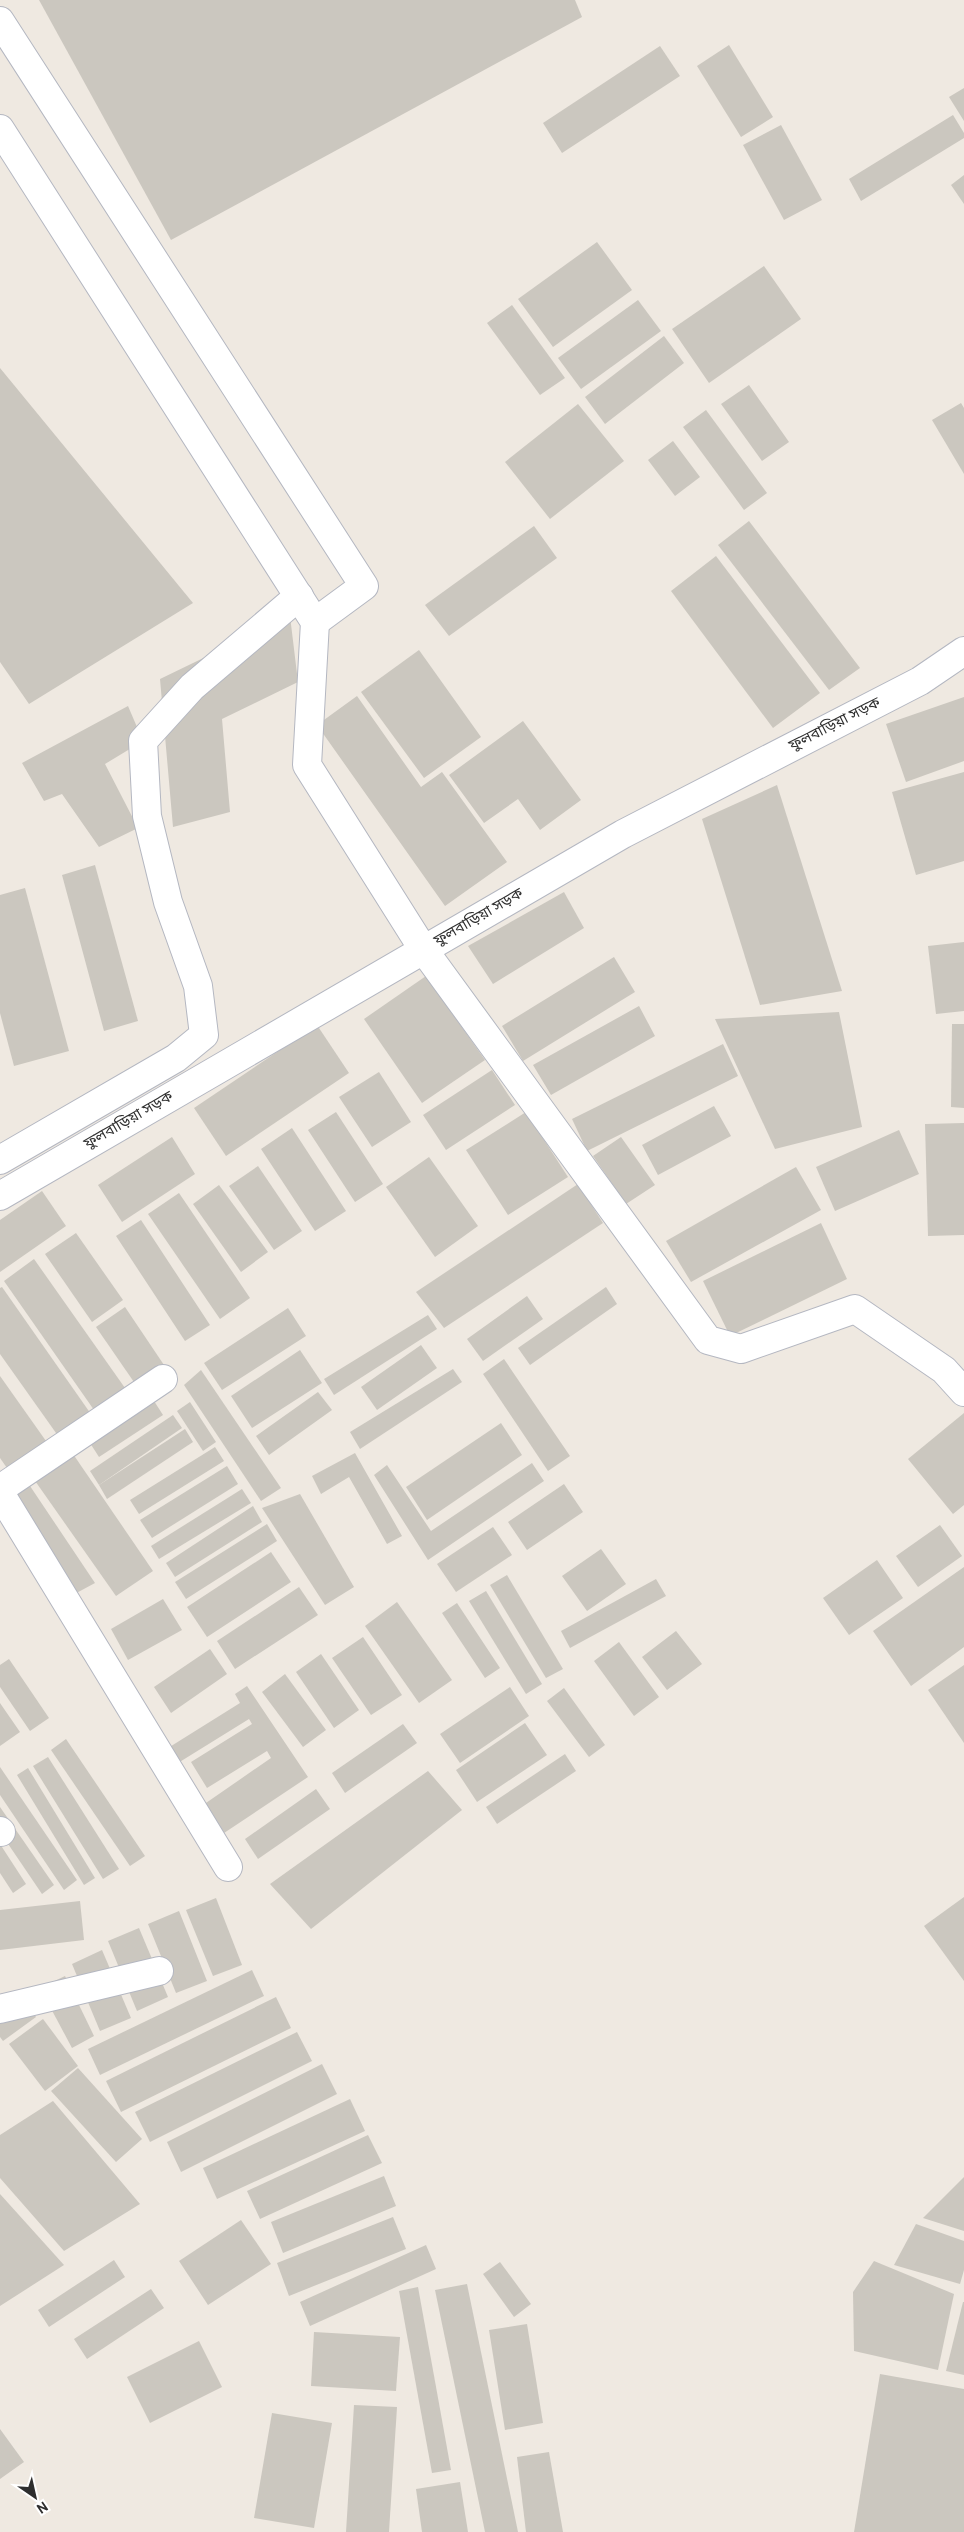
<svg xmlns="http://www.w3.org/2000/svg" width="964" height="2532" font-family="Overpass,'Noto Sans Bengali',sans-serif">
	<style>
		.building { fill: #cbc7bf }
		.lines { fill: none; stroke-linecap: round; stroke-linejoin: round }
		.minor-casing { stroke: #b4b7c1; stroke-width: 30 }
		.minor { stroke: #fff; stroke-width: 28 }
		.labels { text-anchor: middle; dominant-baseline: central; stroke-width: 4.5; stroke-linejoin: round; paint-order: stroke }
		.street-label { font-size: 15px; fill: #2e2e2e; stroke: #fff }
	</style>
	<rect width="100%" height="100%" fill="#efe9e1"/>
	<g class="building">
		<path d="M39,0H575L582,17L171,240Z"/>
		<path d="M729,45L773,117L741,137L697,66Z"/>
		<path d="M660,46L680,76L562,153L543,123Z"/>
		<path d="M964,88V121L949,97Z"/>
		<path d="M953,115L964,133V138L861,201L849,179Z"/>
		<path d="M781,125L822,200L784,220L743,145Z"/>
		<path d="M964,175V204L951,185Z"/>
		<path d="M597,242L632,290L553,347L518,299Z"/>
		<path d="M764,266L801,319L709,383L672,329Z"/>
		<path d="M638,300L661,331L581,389L558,358Z"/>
		<path d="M512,305L565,378L540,395L487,323Z"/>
		<path d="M664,336L684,363L605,424L585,397Z"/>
		<path d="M0,368L193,603L29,704L0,662Z"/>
		<path d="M749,385L789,442L762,461L721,404Z"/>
		<path d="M961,403L964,408V474L932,420Z"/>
		<path d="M578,404L624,461L550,519L505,462Z"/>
		<path d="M706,410L767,493L744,510L683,427Z"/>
		<path d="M673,441L700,477L675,496L648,460Z"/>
		<path d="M749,521L860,668L829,690L718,545Z"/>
		<path d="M534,526L557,558L449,636L425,605Z"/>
		<path d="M716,556L820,693L773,728L671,591Z"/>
		<path d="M290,616L298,682L222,719L230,812L173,827L160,679Z"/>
		<path d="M419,650L481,737L424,778L361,692Z"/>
		<path d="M357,696L421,787L442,772L507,862L445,906L317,725Z"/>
		<path d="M964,697V761L906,782L886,724Z"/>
		<path d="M128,706L143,741L105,764L138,828L99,847L62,794L44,801L22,763Z"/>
		<path d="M523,721L581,800L540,830L518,799L484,823L449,775Z"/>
		<path d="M964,772V861L916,875L892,792Z"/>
		<path d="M777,785L842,991L760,1005L702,819Z"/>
		<path d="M95,865L138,1021L104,1031L62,875Z"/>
		<path d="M25,888L69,1051L14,1066L0,1013V895Z"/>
		<path d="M564,892L584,928L493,984L468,946Z"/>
		<path d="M964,942V1011L936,1014L928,946Z"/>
		<path d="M614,957L635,992L523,1061L502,1026Z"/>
		<path d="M426,976L485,1060L422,1103L364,1019Z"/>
		<path d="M639,1006L655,1036L551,1095L533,1065Z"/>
		<path d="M839,1012L862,1127L775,1149L715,1019Z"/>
		<path d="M952,1024H964V1108L951,1107Z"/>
		<path d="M317,1025L349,1073L226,1156L194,1108Z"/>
		<path d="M723,1044L738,1076L587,1151L572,1119Z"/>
		<path d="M492,1070L515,1105L446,1150L423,1115Z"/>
		<path d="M379,1072L411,1122L372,1147L339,1097Z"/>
		<path d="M714,1106L731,1136L658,1175L642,1145Z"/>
		<path d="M336,1112L383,1184L355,1202L308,1130Z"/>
		<path d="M526,1112L568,1177L508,1215L466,1150Z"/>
		<path d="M964,1123V1235L928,1236L925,1124Z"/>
		<path d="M292,1128L346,1211L315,1231L261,1149Z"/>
		<path d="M899,1130L919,1174L835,1211L816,1167Z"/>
		<path d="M172,1137L195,1174L122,1222L98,1185Z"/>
		<path d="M621,1137L655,1185L626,1204L593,1156Z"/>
		<path d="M429,1157L478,1226L435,1257L386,1187Z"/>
		<path d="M258,1166L302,1231L274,1250L229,1186Z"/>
		<path d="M796,1167L821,1210L691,1282L666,1241Z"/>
		<path d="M578,1184L603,1223L444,1328L416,1292Z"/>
		<path d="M219,1185L268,1252L241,1272L193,1204Z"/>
		<path d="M42,1191L66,1226L0,1272V1220Z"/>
		<path d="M179,1193L250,1298L220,1319L148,1214Z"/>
		<path d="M141,1220L210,1325L185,1341L116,1236Z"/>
		<path d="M821,1223L847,1279L730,1336L703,1281Z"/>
		<path d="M76,1233L123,1300L92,1322L45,1254Z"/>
		<path d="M34,1259L125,1388L94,1410L4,1281Z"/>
		<path d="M2,1287L93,1417L61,1440L0,1354V1288Z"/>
		<path d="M606,1287L617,1304L530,1365L518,1348Z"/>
		<path d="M527,1296L543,1319L483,1361L467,1339Z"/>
		<path d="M125,1307L164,1365L136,1385L96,1327Z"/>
		<path d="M288,1308L306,1336L222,1390L204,1363Z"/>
		<path d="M428,1315L437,1329L334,1395L324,1379Z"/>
		<path d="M421,1345L437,1368L377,1410L361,1387Z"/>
		<path d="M300,1350L322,1383L252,1428L231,1396Z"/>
		<path d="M504,1359L570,1456L548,1471L483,1374Z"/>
		<path d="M453,1369L462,1382L360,1449L350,1432Z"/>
		<path d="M201,1370L281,1488L261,1501L184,1385Z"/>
		<path d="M0,1376L46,1441L7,1468L0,1458Z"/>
		<path d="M318,1392L332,1410L269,1455L256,1436Z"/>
		<path d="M154,1401L163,1415L99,1457L90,1443Z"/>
		<path d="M190,1402L216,1442L203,1451L177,1411Z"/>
		<path d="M964,1413V1505L953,1514L908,1459Z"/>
		<path d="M173,1415L182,1428L99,1485L90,1471Z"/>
		<path d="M501,1423L522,1455L427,1520L406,1487Z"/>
		<path d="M185,1429L193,1442L107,1499L99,1485Z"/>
		<path d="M215,1447L224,1461L139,1514L130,1500Z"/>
		<path d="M355,1453L402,1536L387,1544L349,1477L321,1494L312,1476Z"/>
		<path d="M73,1454L153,1571L116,1596L33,1478Z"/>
		<path d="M532,1463L544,1481L428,1560L374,1475L387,1465L431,1531Z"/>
		<path d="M227,1466L238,1484L152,1538L140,1520Z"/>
		<path d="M28,1483L95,1583L69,1597L1,1500Z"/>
		<path d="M564,1484L583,1512L527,1550L508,1522Z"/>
		<path d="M242,1489L251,1503L159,1559L151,1546Z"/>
		<path d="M300,1494L354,1587L325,1605L262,1508Z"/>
		<path d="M253,1506L262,1522L175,1577L166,1563Z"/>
		<path d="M267,1524L277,1541L186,1599L175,1582Z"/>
		<path d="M940,1525L962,1556L918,1587L896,1556Z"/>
		<path d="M493,1527L512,1555L456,1592L437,1564Z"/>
		<path d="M601,1549L626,1584L587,1611L562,1576Z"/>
		<path d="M271,1552L291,1582L207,1637L187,1607Z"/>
		<path d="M877,1560L903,1598L849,1635L823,1598Z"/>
		<path d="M964,1567V1647L911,1686L873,1631Z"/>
		<path d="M507,1575L563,1669L546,1678L490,1585Z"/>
		<path d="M656,1579L666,1596L570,1648L561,1631Z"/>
		<path d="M299,1587L318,1615L235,1669L217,1641Z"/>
		<path d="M486,1591L542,1684L526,1694L469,1601Z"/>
		<path d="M163,1599L182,1630L128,1660L111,1629Z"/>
		<path d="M397,1602L452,1680L419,1703L365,1626Z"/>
		<path d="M457,1603L500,1668L485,1678L442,1613Z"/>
		<path d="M676,1631L702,1664L667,1690L642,1657Z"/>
		<path d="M363,1637L402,1695L371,1715L332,1658Z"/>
		<path d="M619,1642L659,1697L634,1716L594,1661Z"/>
		<path d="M210,1649L227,1674L171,1713L154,1687Z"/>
		<path d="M321,1654L359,1710L334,1728L296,1672Z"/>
		<path d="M9,1659L49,1718L30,1731L0,1687V1665Z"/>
		<path d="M964,1665V1743L928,1690Z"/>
		<path d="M285,1674L326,1730L303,1747L262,1692Z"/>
		<path d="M247,1686L308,1777L209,1843L190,1814L271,1758L267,1751L207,1788L191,1762L252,1724L249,1719L178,1763L168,1748L240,1703L235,1694Z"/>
		<path d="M510,1687L529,1716L460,1763L440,1734Z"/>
		<path d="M564,1688L605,1745L589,1757L547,1701Z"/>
		<path d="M0,1703L20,1732L0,1746Z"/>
		<path d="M525,1723L547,1755L477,1802L456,1770Z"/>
		<path d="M403,1724L417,1743L345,1793L332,1773Z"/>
		<path d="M66,1739L145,1856L130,1866L51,1750Z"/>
		<path d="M565,1754L576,1771L497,1824L486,1807Z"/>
		<path d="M48,1757L119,1869L103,1879L33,1766Z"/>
		<path d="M0,1767L77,1880L64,1890L0,1795Z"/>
		<path d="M28,1768L95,1878L84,1885L17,1775Z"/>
		<path d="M428,1771L462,1810L311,1929L270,1884Z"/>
		<path d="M316,1789L330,1809L258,1859L245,1839Z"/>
		<path d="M0,1807L54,1885L42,1894L0,1832Z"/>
		<path d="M0,1844L26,1884L13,1893L0,1873Z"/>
		<path d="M964,1897V1981L924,1926Z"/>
		<path d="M216,1898L242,1965L213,1976L186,1910Z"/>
		<path d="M80,1901L84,1940L0,1950V1910Z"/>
		<path d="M179,1911L207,1981L176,1993L148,1924Z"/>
		<path d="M139,1928L168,1997L137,2011L108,1941Z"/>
		<path d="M102,1950L131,2018L100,2031L72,1964Z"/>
		<path d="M252,1970L264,1996L100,2075L88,2049Z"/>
		<path d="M65,1976L94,2036L72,2048L40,1988Z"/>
		<path d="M20,1991L36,2017L3,2041L0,2037V1997Z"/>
		<path d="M276,1997L291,2028L121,2112L106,2081Z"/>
		<path d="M43,2019L78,2066L45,2091L9,2044Z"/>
		<path d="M297,2032L312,2061L150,2142L135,2112Z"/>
		<path d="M322,2064L337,2094L181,2172L167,2142Z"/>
		<path d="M78,2068L142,2139L116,2162L51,2091Z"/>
		<path d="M350,2099L365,2131L217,2199L203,2168Z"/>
		<path d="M53,2101L140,2204L64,2251L0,2178V2135Z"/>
		<path d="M368,2135L382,2163L260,2219L247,2191Z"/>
		<path d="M384,2176L396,2206L283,2253L271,2222Z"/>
		<path d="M964,2177V2231L923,2218Z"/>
		<path d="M0,2194L64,2265L0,2306Z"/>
		<path d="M393,2217L406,2249L289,2296L277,2263Z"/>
		<path d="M241,2220L271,2264L208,2305L179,2261Z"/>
		<path d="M916,2224L964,2241V2270L960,2284L894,2265Z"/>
		<path d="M426,2245L436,2269L310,2326L300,2302Z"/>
		<path d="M114,2260L125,2277L49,2327L38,2310Z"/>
		<path d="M874,2261L954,2294L938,2370L854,2351L853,2292Z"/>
		<path d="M500,2262L531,2304L514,2317L483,2274Z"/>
		<path d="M467,2284L518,2532H485L435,2290Z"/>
		<path d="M418,2287L451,2470L432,2473L399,2291Z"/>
		<path d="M151,2289L164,2308L87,2359L74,2339Z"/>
		<path d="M963,2302H964V2375L946,2371Z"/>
		<path d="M527,2324L543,2423L505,2430L489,2330Z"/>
		<path d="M314,2332L400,2337L396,2391L311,2386Z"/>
		<path d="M199,2341L222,2387L150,2423L127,2377Z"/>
		<path d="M880,2374L964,2389V2532H854Z"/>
		<path d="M354,2405L397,2407L389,2532H346Z"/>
		<path d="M272,2413L332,2423L314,2528L254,2518Z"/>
		<path d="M0,2429L24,2462L0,2479Z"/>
		<path d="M549,2452L563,2532H526L517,2457Z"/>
		<path d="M460,2482L468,2532H422L416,2489Z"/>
	</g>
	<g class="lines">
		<g class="minor-casing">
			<g id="minor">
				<path d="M0,21L364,586L315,622"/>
				<path d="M0,129L315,622L307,765L423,949L708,1340L741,1349L855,1309L944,1370L964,1392"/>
				<path d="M0,1160L176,1058L204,1035L198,986L168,902L147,816L143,741L192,687L299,596"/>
				<path d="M0,1196L623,834L920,681L964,651"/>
				<path d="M0,1489L163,1379"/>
				<path d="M0,1493L228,1867"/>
				<path d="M0,1831L1,1832"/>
				<path d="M0,2009L159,1971"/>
			</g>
		</g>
		<use href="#minor" class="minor"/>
	</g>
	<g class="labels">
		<g class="street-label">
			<text transform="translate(835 725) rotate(-27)">ফুলবাড়িয়া সড়ক</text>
			<text transform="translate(479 918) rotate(-30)">ফুলবাড়িয়া সড়ক</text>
			<text transform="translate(129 1121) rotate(-30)">ফুলবাড়িয়া সড়ক</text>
		</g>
	</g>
	<g transform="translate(35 2497) rotate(146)" stroke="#ffffff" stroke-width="4" paint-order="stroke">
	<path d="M0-4L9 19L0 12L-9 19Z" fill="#2e2e2e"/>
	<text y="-8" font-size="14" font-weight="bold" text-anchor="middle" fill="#2e2e2e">N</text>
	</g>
</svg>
